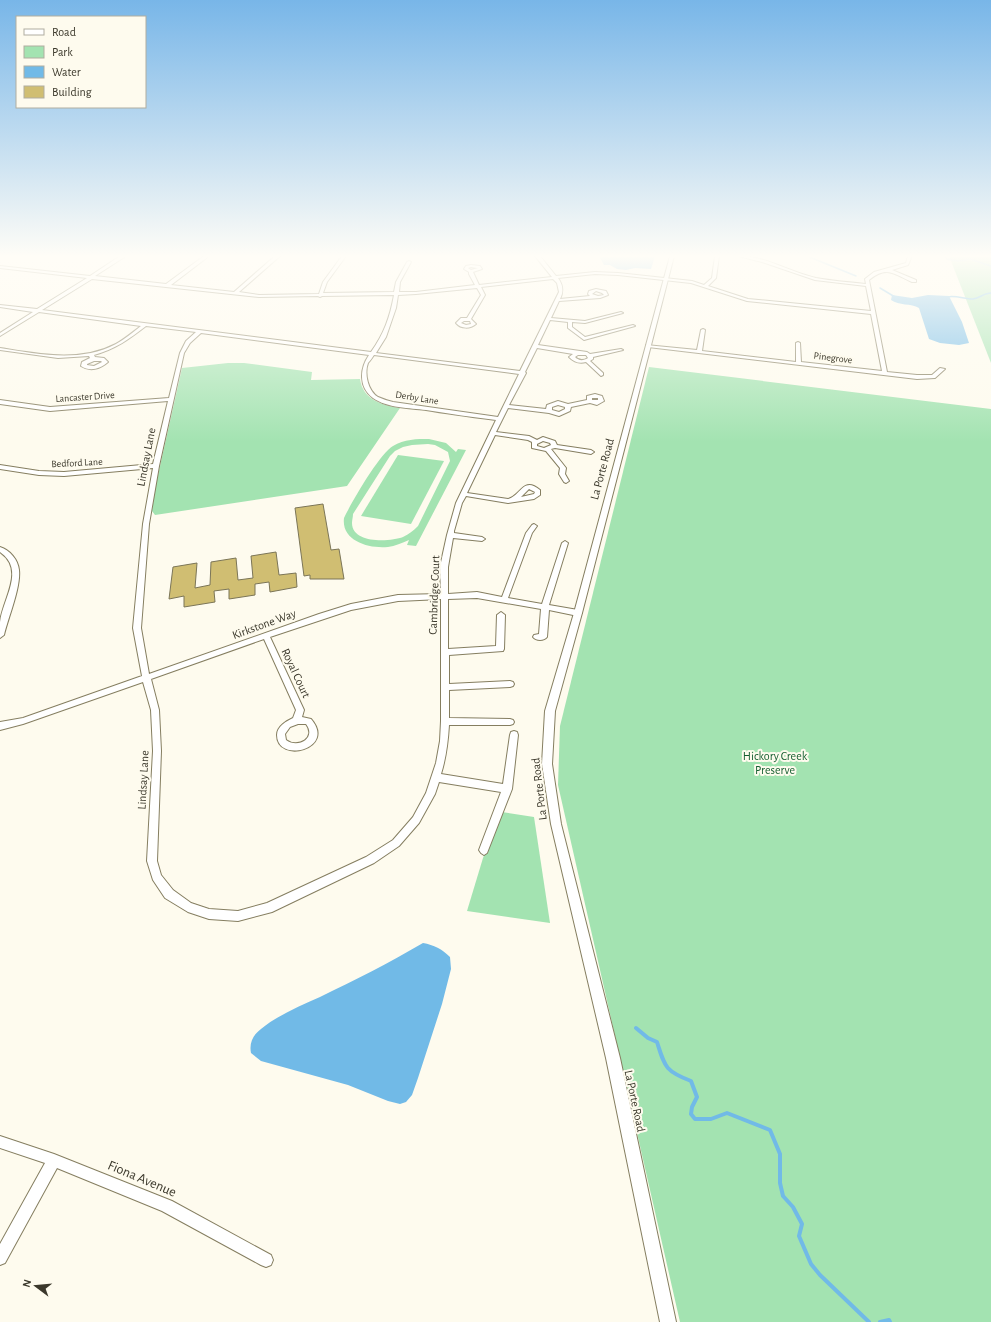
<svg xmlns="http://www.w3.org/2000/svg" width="991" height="1322" font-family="'Alegreya Sans',sans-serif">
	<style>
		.green { fill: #a3e3b1; fill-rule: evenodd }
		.water { fill: #71bae7 }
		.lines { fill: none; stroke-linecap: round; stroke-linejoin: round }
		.stream-far1 { stroke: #71bae7; stroke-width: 1.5 }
		.stream { stroke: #71bae7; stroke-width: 4 }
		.building { fill: #d0be72; stroke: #7b7557 }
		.minor-casing { stroke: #857e60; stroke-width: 2 }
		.tertiary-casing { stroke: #857e60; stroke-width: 2 }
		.minor { fill: #fff; fill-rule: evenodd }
		.tertiary { fill: #fff; fill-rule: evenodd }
		.labels { text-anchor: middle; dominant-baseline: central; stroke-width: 4; stroke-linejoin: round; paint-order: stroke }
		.far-street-label { font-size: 10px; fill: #3b382b; stroke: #fefbee }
		.street-label { font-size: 12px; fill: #3b382b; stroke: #fefbee }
		.park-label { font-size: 12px; fill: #145d2f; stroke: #fefbee }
		.near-street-label { font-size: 14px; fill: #3b382b; stroke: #fefbee }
	</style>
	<rect width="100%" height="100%" fill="#fefbee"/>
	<g class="green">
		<path d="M949,256H991V363Z"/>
		<path d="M228,363H244L312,372L311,380L360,379C363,400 382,405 400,408L347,486L155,515L152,511L156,484L182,368Z"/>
		<path d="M649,367L991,409V1322H680L558,785L560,726Z"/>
		<path d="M429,439L446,443L456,452L458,449L466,450L416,546L407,545L409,540C402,543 395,546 388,547C369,549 341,541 344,518C351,503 380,453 393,446C404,439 417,439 429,439ZM428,444L435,445L448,452L450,461L418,526C413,531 409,534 403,537C390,542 352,544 352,523C352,520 353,517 353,514L390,456L395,451L403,447L412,445Z"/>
		<path d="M398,455L444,461L411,524L361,516Z"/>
		<path d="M502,812L534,817L550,923L467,911L483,858Z"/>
	</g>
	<g class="water">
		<path d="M599,256H655L651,269L635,268L626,270L617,269L610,265H604Z"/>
		<path d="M892,295L912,298L928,295L949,296L962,322L969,343L959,345L940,343L929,339L919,308C911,303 899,306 891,300Z"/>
		<path d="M423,943C434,945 442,949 450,957L451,969L442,1004L418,1078L412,1095L406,1102L400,1104L388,1101L348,1085L261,1061L251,1053C249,1043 253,1035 261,1029C278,1015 300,1006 320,997C355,980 389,963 423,943Z"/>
	</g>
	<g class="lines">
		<g class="stream-far1">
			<path d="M807,256L856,276"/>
			<path d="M945,256L947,259L958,261L970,259L991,266"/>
			<path d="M880,288L895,297"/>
			<path d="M947,297C956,295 964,299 973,299C980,298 984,293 991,293"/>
		</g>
		<g class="stream">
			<path d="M636,1028L648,1038L657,1042C665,1067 665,1071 691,1081L697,1097L692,1107L691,1114L695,1119H711L727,1113L770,1130L780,1154V1183L783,1196L793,1207L802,1224L799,1236L811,1264L820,1275L869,1322"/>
			<path d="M880,1322L889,1320L890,1322"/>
		</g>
	</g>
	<g class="building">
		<path d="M323,504L331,550L339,549L344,579H310V575L304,576L295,508Z"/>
		<path d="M276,552L279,575L296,573L297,587L270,592L269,582L255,584V595L229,599V589L214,591L215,602L184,607V596L169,599L173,567L197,563L195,588L210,585L211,562L236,558L238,580L253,578L251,556Z"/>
	</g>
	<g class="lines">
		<g class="minor-casing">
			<g id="minor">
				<path d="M120,256H126L95,276L166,284L204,256H209L171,285L234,292L275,256H280L239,292L259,295L319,294L323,282L342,256H346L327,282L323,293L394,292L396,282L407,262L409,261L411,262L400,282L399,292H416L475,285L469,274V272L464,269L466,266L471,265L480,266L482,269L473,272L479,285L552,277L535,256H540L556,276L595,272L618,273L692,281L704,285L712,278L715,256H719L716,278L708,286L748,299L871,311L866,286L815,280L762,262L738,256C766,256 789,272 816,278C832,281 849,282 866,284L865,279L874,272L906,263L908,256H912L908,265L892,270L916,280V282H912C894,274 887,265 869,280L887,372L917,375H932L940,368L945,369L935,378L917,379L648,347L646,346V345L697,350L701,330L703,329L705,330L702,351L796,362V343L798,342L800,343L801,362L882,371L871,314L747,301L691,283L618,275L595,274L558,278C563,285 564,291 560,299L590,296L588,294L589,291L596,289L606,291L608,295L600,298L559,301L551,318L585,321L621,312L623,313L585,323L572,322V327L585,337L633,325L635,326L584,340L568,328V322L550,320L538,345L587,352L590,354L621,349L623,350L593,357V359L590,361L603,373V375L601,376L586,362C579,364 574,362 569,357L573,354L537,348L525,372L526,373L509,405L546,409L547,405L558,401L568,404L587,400V396L595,394L602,396L604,401L597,405L590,403L571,407L570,411L559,416L549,413L508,408L496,432L529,436L537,440L543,437L555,441L557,445L591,450L594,452L591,454L555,448L551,449L566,468L565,474L569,481L566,483L564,482L559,474L560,468L546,451L532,448V442L528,440L495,435L467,493L508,499C521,496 523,476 540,490V495L534,499L508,503L466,496L462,503L454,531V533L482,537L485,539L482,541L453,538L448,567V594L477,592L502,597L526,533L532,525L534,524L537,526L532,533L508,598L542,604L562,543L565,541L568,543L549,605L578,610L582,613L578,616L549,610L547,637C544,641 536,641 533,637L534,635L539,634L541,609L477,598L448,599V649L496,646L497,615L501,612L505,615L504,649L503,651L449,655V684L510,681L513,682L514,684L513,686L510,687L449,690V718L510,719L513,720L514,722L513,724L510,725H449C448,742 446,758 441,774L503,784L510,735L511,732L514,731L517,732L518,735L512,789L487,853L484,855L481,853L479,850L501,792L439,782L435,794L419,823L399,846L374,863L272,912L238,921L209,919L188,912L165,898L153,880L147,861L153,751L151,710L143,682L23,724L0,730V722L23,718L142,676L133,628L143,524L153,468L64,476L39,475L0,469V465L39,471L64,472L153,464L168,401L50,411L0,404V400L50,407L169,398L180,353L186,341L196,332L146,326C129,339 116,349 94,355L95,357L104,358L108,362C100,369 90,372 81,366L82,362L90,358L89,356L58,358L0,350V348C38,354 80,363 116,344C125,339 133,332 141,326L39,312L0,336V333L33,312L0,307V305L37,309L87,278L0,268V266L90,276ZM471,267L477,268H478L471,270L468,268ZM92,279L259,297L318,296L320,297L322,296L394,295C390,317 384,334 371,352L42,310ZM553,279L557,283L559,292L520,371L376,353L386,337L396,308L398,295L416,294L477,288L481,295L467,318H461L456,323C461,329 470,329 476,324L471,319L485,295L481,287ZM596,291L602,293L604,295L598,296L592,294ZM464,321H470L471,324L466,325L461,323ZM201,333L369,355C360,368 358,387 373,398C387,408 410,408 426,410C450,414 473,417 496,420L456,503L447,535L440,567L441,594L398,595L351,604L319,614L149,674L141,628L149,524L159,466L184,353L190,343ZM374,355L519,374L498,417L393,402C388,401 383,399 378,397C368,391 364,374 368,363C370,361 372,358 374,355ZM578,355H586L588,358C583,361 579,361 575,357ZM94,361H101L102,362L94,366L87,365V364ZM592,398H598V400H592ZM558,405L565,407V409L559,412L552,410V407ZM543,441L550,443L551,445L544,448L537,446V444ZM529,489L535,492L534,494L521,497ZM441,599V721L440,741L436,763L426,793L413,817L393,840L366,857L267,903L238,911L209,909L191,903L173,890L161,875L157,861L161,751L159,710L151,679L264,639L296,710L293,718C287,721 277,726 277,735C277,764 337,749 311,719L302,717L304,710L270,637L351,610L398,601ZM298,724H306C317,738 298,749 286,740L285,734L290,727Z"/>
				<path d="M0,547C10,550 18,560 19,570C21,587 8,618 4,635L0,638C0,633 0,627 0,622C3,598 26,570 0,552Z"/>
				<path d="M0,1136L54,1154L172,1201L271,1255L273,1260L271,1265L266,1267L261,1265L162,1211L57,1168L5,1263L0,1265V1244L45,1163L0,1148Z"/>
			</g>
		</g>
		<g class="tertiary-casing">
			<path id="tertiary" d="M670,256H674L582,613L555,711L552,764L561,824L620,1058L676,1322H660L606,1058L551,824L542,764L545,711L574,613Z"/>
		</g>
		<use href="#minor" class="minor"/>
		<use href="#tertiary" class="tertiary"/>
	</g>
	<linearGradient id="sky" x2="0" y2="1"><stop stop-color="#78b6e8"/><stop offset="0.58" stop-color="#fffdf7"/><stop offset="1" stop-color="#fffdf7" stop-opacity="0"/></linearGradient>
	<rect width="991" height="442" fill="url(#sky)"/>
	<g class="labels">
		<g class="far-street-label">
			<text transform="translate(833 358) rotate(7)">Pinegrove</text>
			<text transform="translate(85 397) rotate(-4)">Lancaster Drive</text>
			<text transform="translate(417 398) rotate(9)">Derby Lane</text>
			<text transform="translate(77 463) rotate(-3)">Bedford Lane</text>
		</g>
		<g class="street-label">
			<text transform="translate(146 457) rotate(-79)">Lindsay Lane</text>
			<text transform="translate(602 469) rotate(-75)">La Porte Road</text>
			<text transform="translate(434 595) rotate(-88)">Cambridge Court</text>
			<text transform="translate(264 624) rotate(-20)">Kirkstone Way</text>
			<text transform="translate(296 673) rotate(65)">Royal Court</text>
			<text transform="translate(143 780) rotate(-87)">Lindsay Lane</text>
			<text transform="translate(539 789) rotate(-97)">La Porte Road</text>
			<text transform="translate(635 1101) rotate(78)">La Porte Road</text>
		</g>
		<g class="park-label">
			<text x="775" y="756">Hickory Creek<tspan x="775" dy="14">Preserve</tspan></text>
		</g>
		<g class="near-street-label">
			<text transform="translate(142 1179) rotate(23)">Fiona Avenue</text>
		</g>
	</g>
	<rect x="16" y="16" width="130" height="92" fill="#fefbee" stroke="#b0ada0"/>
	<rect x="24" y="29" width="20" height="6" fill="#ffffff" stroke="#b0ada0"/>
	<text x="52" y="36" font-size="12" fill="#3b382b">Road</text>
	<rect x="24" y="46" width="20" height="12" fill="#a3e3b1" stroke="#b0ada0"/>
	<text x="52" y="56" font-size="12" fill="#3b382b">Park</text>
	<rect x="24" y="66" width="20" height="12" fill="#71bae7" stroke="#b0ada0"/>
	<text x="52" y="76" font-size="12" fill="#3b382b">Water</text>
	<rect x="24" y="86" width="20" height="12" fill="#d0be72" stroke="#b0ada0"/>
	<text x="52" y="96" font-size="12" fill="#3b382b">Building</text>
	<g transform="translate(36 1286) rotate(286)" stroke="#fefbee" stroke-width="3" paint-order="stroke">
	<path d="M0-3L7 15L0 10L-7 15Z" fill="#3b382b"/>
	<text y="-6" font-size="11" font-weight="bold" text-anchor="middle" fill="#3b382b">N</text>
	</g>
</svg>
